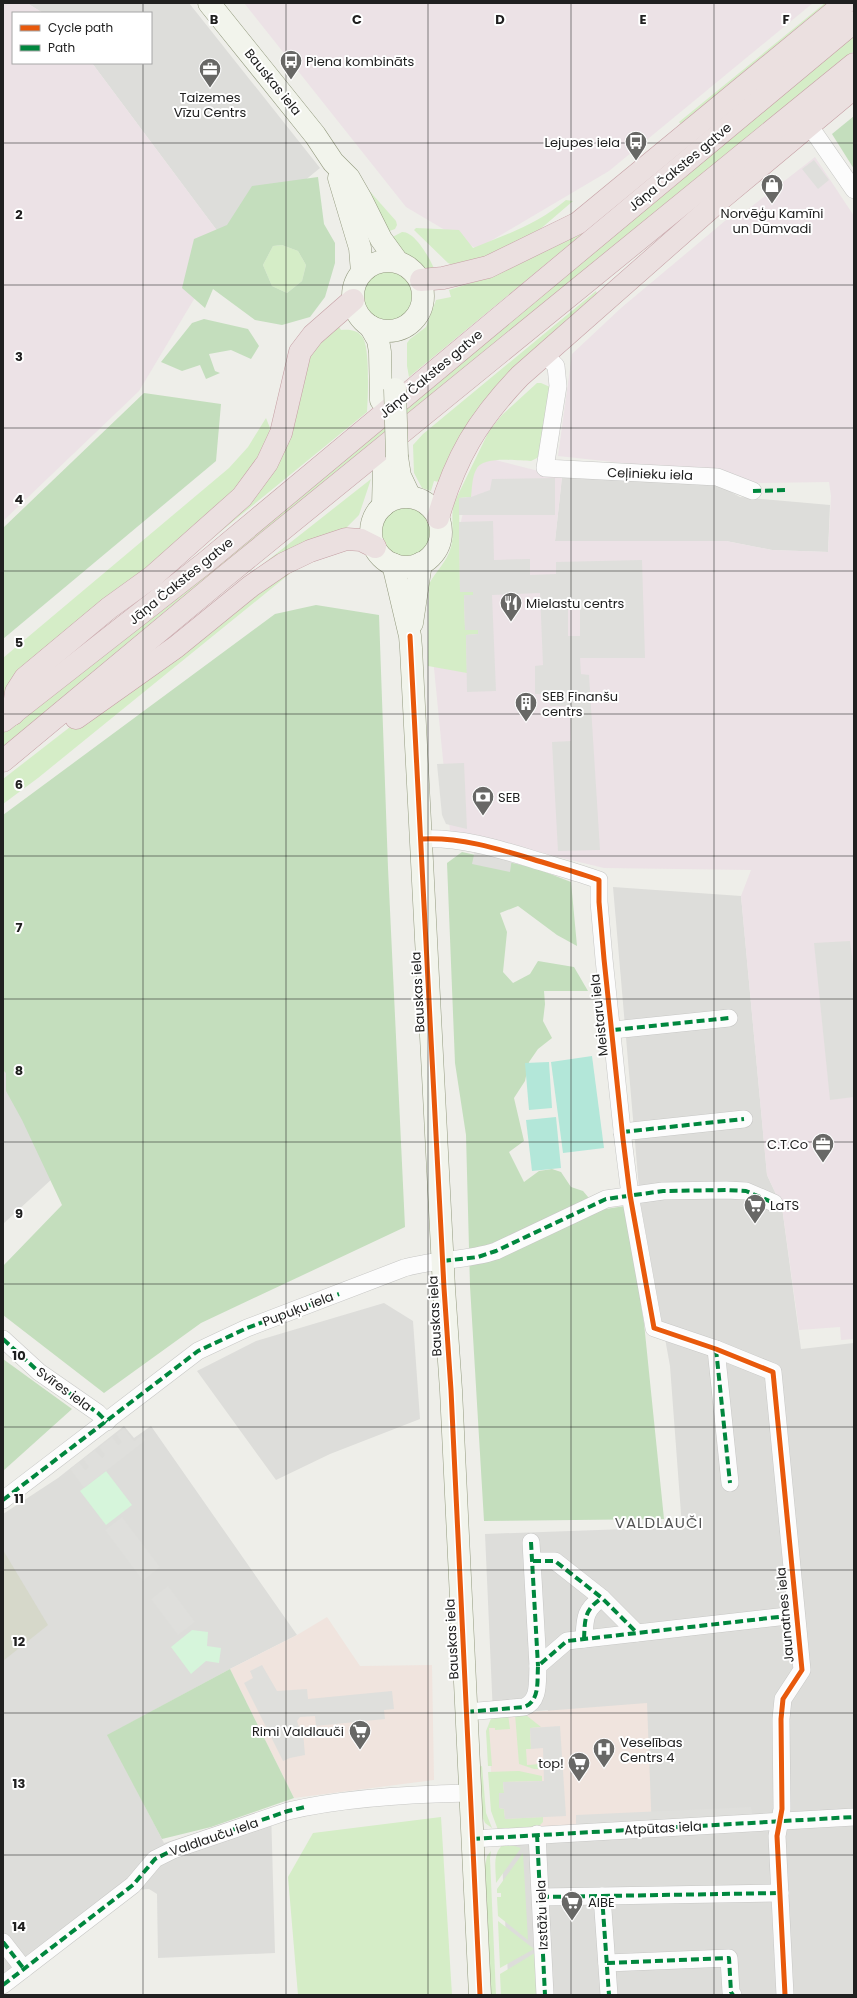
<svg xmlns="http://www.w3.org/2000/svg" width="857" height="1998" font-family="Poppins,sans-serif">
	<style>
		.residential { fill: #ddddda }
		.commercial { fill: #f0e4de }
		.industrial { fill: #ece2e6 }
		.construction { fill: #d6d8ca }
		.grass { fill: #d5edc7 }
		.forest { fill: #c4debd; fill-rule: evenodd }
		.park { fill: #d6f5db }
		.pitch { fill: #b3e7d9 }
		.parking { fill: #dfdfdc; fill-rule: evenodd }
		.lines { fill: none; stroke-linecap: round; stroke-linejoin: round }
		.street-casing { stroke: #c7c7c5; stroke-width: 18 }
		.secondary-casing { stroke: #939a7f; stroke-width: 23 }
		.highway-casing { stroke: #c59fa4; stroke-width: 23 }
		.street { stroke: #fcfcfc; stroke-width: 17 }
		.secondary { stroke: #f2f4ec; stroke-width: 22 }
		.highway { stroke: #ebe0e0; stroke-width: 22 }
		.secondary-bridge-casing { stroke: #939a7f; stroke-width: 23; stroke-linecap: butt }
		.secondary-bridge { stroke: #f2f4ec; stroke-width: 22 }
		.quiet { stroke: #00873e; stroke-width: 4; stroke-dasharray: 8 4; stroke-linecap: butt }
		.cycleway-casing { stroke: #fff; stroke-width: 8 }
		.cycleway { stroke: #e8590c; stroke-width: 5 }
		.grid { fill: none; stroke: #202020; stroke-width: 1; stroke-opacity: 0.55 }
		.labels { text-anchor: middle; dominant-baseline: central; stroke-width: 4; stroke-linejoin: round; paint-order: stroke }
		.poi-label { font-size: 13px; fill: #202020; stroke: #fff; text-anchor: start }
		.street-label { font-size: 13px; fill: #202020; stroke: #fff }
		.quarter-label { font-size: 15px; letter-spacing: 1px; fill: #535353; stroke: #fff }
		.grid-label { font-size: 13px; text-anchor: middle; font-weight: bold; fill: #202020; stroke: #fff; stroke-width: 4; stroke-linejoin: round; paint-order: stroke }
	</style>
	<rect width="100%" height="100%" fill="#eeeee9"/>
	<g class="residential">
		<path d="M27,3H189L320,168L227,244L92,63H151V13H43Z"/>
		<path d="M562,477L716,484L740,497L830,505L828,552L772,550L726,541H555Z"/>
		<path d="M613,887L741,896L767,1175L782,1207L801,1349L854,1343V1995H509L501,1842L548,1710L493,1715L485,1534L682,1527L670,1366L640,1200Z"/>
		<path d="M3,1065L79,1154L3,1224Z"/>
		<path d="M384,1303L413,1321L420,1419L330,1454L276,1480L197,1371L256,1341Z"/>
		<path d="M124,1426L134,1438L151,1426L297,1635L230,1669L108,1735L164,1843L271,1809L275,1953L158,1958L157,1894L149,1889L134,1890L3,1991V1514L58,1478Z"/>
	</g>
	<g class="commercial">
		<path d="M327,1617L360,1666L432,1665L434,1780L294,1798L230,1669L297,1635Z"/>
		<path d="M647,1703L652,1833L501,1842L494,1809L488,1731L493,1715Z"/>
	</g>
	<g class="industrial">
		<path d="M3,3H27L43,13H13V63H92L227,244L139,391L3,521Z"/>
		<path d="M244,3H813L609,171L477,249L406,207Z"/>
		<path d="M815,157L854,216V1339L841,1340L840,1327L799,1330L782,1207L767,1175L741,896L751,870L604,868L450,831L432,648L468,491L473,470L480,456L562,477L555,541H726L772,550L828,552L831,496L829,482L756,483L715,473L558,456L572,354L621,308L738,210L742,214Z"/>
	</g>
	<path class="construction" d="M3,1550L48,1625L3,1661Z"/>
	<g class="grass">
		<path d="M825,3H832L682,126L679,122Z"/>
		<path d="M854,4V13L714,125L409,377L407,366V343L410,339L426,327L436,300L451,297L449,290L493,276Z"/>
		<path d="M854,33V51L3,747V730Z"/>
		<path d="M350,169L396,221L397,225L395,229L384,233Z"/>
		<path d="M566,200L573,201L538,231L484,257L453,265L448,263L414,230L416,228L459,230L473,248C506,235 539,223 566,200Z"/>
		<path d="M402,232C415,231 431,260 435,271H423C410,261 398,252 387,240Z"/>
		<path d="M282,245L298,251L306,265L302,281L287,293L272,286L263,265L273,246Z"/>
		<circle cx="388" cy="297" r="25"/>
		<path d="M596,291L597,294L537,347L487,397L472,418L439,482L434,481L431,491L422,488L414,473L413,445L423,434Z"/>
		<path d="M338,325L341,330C350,329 358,330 363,338C370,349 368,398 367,412L209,541L204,542L233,516L312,351Z"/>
		<path d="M537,383H541L550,387L540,453L537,458L531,461C518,461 482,455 476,470C472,477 472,489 471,497L459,498L460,592L473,591V595H464L465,629H478V634L466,635L467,673L428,666L429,584C436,571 447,562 451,547C455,532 450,517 454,503L489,431L502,415Z"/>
		<path d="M266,418L270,428L268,442L239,490L3,697V658L229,468L248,447Z"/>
		<path d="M371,479L359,515L346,528H342V534L244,579Z"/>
		<circle cx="405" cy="533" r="26"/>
		<path d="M309,558L38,778L3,804V779L70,727Z"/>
		<path d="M508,1714L510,1729L495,1730V1728H489L492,1766H488L486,1731L492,1716Z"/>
		<path d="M515,1714L526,1715L541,1727L530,1728L531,1749H526L527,1765L541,1764L542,1769H534L519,1764Z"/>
		<path d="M482,1766L486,1813L492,1828L485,1823L482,1816L479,1767Z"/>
		<path d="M519,1771L542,1776V1781L503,1782L504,1793H499V1808L504,1809L505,1819L543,1817V1822L538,1827L498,1830L491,1811L488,1772Z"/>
		<path d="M441,1817L452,1995H298L288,1877L313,1833Z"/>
		<path d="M503,1845H511L521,1848L496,1883C496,1870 492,1853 503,1845Z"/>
		<path d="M491,1851L490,1858L496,1995H491L485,1866L487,1856Z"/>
		<path d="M523,1853L528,1940L498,1916L497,1897H501V1893H497V1889Z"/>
		<path d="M498,1921L534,1949L500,1968Z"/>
		<path d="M538,1951L541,1995H501L500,1974Z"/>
	</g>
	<g class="forest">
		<path d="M854,116V169L832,134Z"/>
		<path d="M318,177L324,224L335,243V263L325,297L310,317L282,325L255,320L213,289L205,308L182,288L194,239L227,225L252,186ZM282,245L298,251L306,265L302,281L287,293L272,286L263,265L273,246Z"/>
		<path d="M204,319L248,329L259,346L251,359L231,350L209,354L215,371L220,373L206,379L200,365L182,371L161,362L192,323Z"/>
		<path d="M144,393L221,404L216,461L3,639V528Z"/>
		<path d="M316,605L379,615L388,868L405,1227L201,1323L104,1393L3,1315V1266L62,1205L22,1120L6,1091V1073L3,1070V815L275,614Z"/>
		<path d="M462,852L535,868L571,882L577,946L557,935L518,906L500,913L507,932L503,972L513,983L530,974L538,961L574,967L588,991H544L545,1004L543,1021L552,1038L538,1049L529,1062L525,1081L514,1098L524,1141L509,1152L524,1182L539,1171L552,1169L561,1172L571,1187L583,1191L599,1210L625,1206L644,1323L664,1519L484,1521L470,1286L466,1135L455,1063L447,863Z"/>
		<path d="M3,1359L72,1409L3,1471Z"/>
		<path d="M230,1669L294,1798L211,1827L162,1839L107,1735Z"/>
	</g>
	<g class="park">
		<path d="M106,1471L132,1505L106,1525L80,1491Z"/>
		<path d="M192,1630L208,1632L207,1646L221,1648L219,1663L206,1661L191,1674L171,1647Z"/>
	</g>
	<g class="pitch">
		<path d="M592,1056L604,1148L563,1153L551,1062Z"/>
		<path d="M549,1062L552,1108L529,1110L525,1063Z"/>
		<path d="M556,1117L561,1168L532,1171L526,1120Z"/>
	</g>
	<g class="parking">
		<path d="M814,160L829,180L818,189L802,169Z"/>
		<path d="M555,478V515H459V498L471,497L490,490L492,479Z"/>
		<path d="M493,521L494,560L530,559V575L556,574V562L642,560L645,658H580L581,674L589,675L600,850L558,851L552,742L571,741L570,706H548H550L549,694H535V666L543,665L540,593L492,595L496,691L467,692L466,635L478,634V630H465L464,595H473V592H460L459,522ZM568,600H580V636H568Z"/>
		<path d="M464,763L467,829L446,824L442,815L437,764Z"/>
		<path d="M475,850L512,858L510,872L472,864Z"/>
		<path d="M850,941L854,972V1097L830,1100L814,943Z"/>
		<path d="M124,1428L134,1441L142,1435L146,1440L84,1488L70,1469L79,1462L85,1470L89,1467L83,1459L95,1450L102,1458L105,1455L99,1447L112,1437L118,1445L122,1442L116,1434Z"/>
		<path d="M122,1517L160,1567L143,1581L105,1530Z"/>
		<path d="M168,1586L195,1622L178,1635L151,1599Z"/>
		<path d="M262,1665L277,1691L307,1689L308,1699L392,1691L394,1709L384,1710L385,1719L316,1726L315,1716L300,1717L297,1721L299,1727L303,1732L305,1755L290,1758L283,1761L244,1683L253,1678L250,1671Z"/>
		<path d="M560,1726L566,1816L505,1819L504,1809L499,1808V1793H504L503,1782L544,1781L543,1748L531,1749L530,1728Z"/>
		<path d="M751,1807L753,1817L576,1825V1815Z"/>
	</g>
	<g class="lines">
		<g class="street-casing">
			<g id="street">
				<path d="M809,125L854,190"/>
				<path d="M545,355L556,366L558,386L545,468L717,477L753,491"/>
				<path d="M422,839C459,837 496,848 532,859C554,866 577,872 599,880V902L604,959L623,1139L630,1195L654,1328L716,1349L773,1372L802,1670L783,1699L781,1719L782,1809L777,1836L785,1995"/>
				<path d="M613,1030L729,1018"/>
				<path d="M622,1132L744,1119"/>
				<path d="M3,1339L39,1372L98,1413L107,1422"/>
				<path d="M716,1349L730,1483"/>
				<path d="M3,1500L198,1351L247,1328L404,1268C434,1259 466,1261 496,1251L606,1199L663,1191L726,1190L746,1191L774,1203"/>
				<path d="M531,1542L538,1666"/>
				<path d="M533,1561H555L602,1598L637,1633"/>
				<path d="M584,1639C585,1619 584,1610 602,1598"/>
				<path d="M466,1712L524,1707C540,1701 537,1682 538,1666L567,1641L796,1615"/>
				<path d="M537,1834L545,1995"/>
				<path d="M472,1839L854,1817"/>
				<path d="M602,1896L780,1893"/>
				<path d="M541,1897L602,1896L609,1995"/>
				<path d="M3,1942L24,1969"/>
				<path d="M607,1963L729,1958L731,1992L733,1995"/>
				<path d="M3,1985L133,1885L155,1859L173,1850L288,1811C343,1798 414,1794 470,1793"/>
			</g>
		</g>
		<g class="secondary-casing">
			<g id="secondary">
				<path d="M209,3L315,135L333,162L349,178L361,199L381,239L397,261"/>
				<path d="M339,178L360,248L362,272"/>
				<circle cx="388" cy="296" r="35"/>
				<path d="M370,326L378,340L380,352L381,400"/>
				<path d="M397,457L400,476L410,497"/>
				<circle cx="406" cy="532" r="35"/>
				<path d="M383,506L384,467"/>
				<path d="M393,564L410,636L411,648L444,1288L451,1390L480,1995"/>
				<path d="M412,623L421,563"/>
			</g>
		</g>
		<g class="highway-casing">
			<g id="highway">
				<path d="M421,280L443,278L488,267L578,223L845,3"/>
				<path d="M438,518C455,458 477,421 520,376L722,198L854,88"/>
				<path d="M13,714L16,692L25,678L109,608L152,577L242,497L267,463L281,433L300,352L313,335L353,300"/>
				<path d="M76,718L176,647L251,586L283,564L310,551L346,539L361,540L375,547"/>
				<path d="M3,721L206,562L854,22"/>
				<path d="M3,761L223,578L854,64"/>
			</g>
		</g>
		<use href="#street" class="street"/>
		<use href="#secondary" class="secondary"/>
		<use href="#highway" class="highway"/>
		<g class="secondary-bridge-casing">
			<path id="secondary-bridge" d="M395,389L397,457"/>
		</g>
		<use href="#secondary-bridge" class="secondary-bridge"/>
		<g class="quiet">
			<path d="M753,491L787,490"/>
			<path d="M613,1030L729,1018"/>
			<path d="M622,1132L744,1119"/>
			<path d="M443,1261L478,1257L496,1251L606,1199L663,1191L726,1190L746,1191L774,1203"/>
			<path d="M3,1339L39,1372L98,1413L107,1422"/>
			<path d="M716,1349L730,1483"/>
			<path d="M3,1500L198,1351L247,1328L339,1294"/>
			<path d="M531,1542L538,1666"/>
			<path d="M533,1561H555L602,1598L637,1633"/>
			<path d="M584,1639C585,1619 584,1610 602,1598"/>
			<path d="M466,1712L524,1707C540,1701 537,1682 538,1666L567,1641L796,1615"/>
			<path d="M537,1834L545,1995"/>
			<path d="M472,1839L854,1817"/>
			<path d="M602,1896L780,1893"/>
			<path d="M541,1897L602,1896L609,1995"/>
			<path d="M3,1942L24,1969"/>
			<path d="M607,1963L729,1958L731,1992L733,1995"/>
			<path d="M3,1985L133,1885L155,1859L173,1850L288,1811L305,1807"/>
		</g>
		<g class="cycleway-casing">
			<g id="cycleway">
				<path d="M410,636L444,1288L451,1390L480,1995"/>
				<path d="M422,839C459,837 496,848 532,859C554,866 577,872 599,880V902L604,959L623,1139L630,1195L654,1328L716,1349L773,1372L802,1670L783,1699L781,1719L782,1809L777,1836L785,1995"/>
			</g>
		</g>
		<use href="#cycleway" class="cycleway"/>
	</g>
	<path class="grid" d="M143,3V13M286,3V1995M428,3V1995M571,3V1995M714,3V1995M143,63V1995M3,143H854M3,285H854M3,428H854M3,571H854M3,714H854M3,856H854M3,999H854M3,1142H854M3,1284H854M3,1427H854M3,1570H854M3,1713H854M3,1855H854"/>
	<defs>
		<g id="bus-pin" transform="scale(1.15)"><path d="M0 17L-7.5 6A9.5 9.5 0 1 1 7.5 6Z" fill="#686866" stroke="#fff"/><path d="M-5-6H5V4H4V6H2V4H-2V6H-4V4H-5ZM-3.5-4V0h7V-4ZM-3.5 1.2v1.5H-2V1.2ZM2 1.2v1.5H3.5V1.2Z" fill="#fff"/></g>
		<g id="office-pin" transform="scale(1.15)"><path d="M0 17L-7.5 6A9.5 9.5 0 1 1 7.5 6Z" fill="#686866" stroke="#fff"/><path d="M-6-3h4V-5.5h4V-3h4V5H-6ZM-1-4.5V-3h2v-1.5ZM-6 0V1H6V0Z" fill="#fff"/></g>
		<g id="shop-pin" transform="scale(1.15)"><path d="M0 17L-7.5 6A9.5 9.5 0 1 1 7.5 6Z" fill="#686866" stroke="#fff"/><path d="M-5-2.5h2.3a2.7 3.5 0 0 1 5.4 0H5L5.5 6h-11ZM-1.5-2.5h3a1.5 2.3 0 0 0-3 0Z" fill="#fff"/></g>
		<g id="restaurant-pin" transform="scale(1.15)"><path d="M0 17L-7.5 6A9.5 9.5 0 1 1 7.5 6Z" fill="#686866" stroke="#fff"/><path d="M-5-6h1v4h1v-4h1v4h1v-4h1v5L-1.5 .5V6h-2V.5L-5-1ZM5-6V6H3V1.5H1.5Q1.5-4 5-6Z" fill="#fff"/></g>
		<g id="building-pin" transform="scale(1.15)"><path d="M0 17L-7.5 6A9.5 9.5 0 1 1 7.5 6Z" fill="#686866" stroke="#fff"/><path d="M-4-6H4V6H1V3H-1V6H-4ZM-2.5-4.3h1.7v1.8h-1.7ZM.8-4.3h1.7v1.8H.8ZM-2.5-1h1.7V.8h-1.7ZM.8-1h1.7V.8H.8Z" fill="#fff"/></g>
		<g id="bank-pin" transform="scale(1.15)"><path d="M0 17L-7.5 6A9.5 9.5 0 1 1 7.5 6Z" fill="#686866" stroke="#fff"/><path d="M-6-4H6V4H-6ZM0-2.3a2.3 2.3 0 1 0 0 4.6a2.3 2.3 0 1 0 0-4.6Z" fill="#fff"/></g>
		<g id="supermarket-pin" transform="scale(1.15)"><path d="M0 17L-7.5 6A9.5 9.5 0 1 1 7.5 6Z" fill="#686866" stroke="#fff"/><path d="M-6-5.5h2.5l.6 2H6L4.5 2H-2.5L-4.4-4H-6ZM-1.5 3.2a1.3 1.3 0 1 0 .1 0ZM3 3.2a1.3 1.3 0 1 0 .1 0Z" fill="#fff"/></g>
		<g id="hospital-pin" transform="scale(1.15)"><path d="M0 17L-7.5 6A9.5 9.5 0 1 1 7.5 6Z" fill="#686866" stroke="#fff"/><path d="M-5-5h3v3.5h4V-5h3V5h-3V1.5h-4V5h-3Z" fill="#fff"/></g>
	</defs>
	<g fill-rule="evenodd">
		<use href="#bus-pin" x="291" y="61"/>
		<use href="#office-pin" x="210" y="69"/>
		<use href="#bus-pin" x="636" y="142"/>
		<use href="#shop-pin" x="772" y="185"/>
		<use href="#restaurant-pin" x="511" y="603"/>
		<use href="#building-pin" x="526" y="703"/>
		<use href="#bank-pin" x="483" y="797"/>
		<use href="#office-pin" x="823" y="1144"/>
		<use href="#supermarket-pin" x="755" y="1205"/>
		<use href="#supermarket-pin" x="360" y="1731"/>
		<use href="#hospital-pin" x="604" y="1749"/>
		<use href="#supermarket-pin" x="579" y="1763"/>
		<use href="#supermarket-pin" x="572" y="1902"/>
	</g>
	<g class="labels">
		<g class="poi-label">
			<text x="306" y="61">Piena kombināts</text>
			<text x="210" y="97" text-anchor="middle">Taizemes<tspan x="210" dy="15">Vīzu Centrs</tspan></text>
			<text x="620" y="142" text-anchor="end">Lejupes iela</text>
			<text x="772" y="213" text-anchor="middle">Norvēģu Kamīni<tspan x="772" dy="15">un Dūmvadi</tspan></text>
			<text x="526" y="603">Mielastu centrs</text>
			<text x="542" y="696">SEB Finanšu<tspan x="542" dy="15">centrs</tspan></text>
			<text x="498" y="797">SEB</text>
			<text x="808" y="1144" text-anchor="end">C.T.Co</text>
			<text x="770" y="1205">LaTS</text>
			<text x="344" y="1731" text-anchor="end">Rimi Valdlauči</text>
			<text x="620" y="1742">Veselības<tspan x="620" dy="15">Centrs 4</tspan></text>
			<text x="564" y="1763" text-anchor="end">top!</text>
			<text x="588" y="1902">AIBE</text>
		</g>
		<g class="street-label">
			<text transform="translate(273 82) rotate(51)">Bauskas iela</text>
			<text transform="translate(680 167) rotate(-40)">Jāņa Čakstes gatve</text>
			<text transform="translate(431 374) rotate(-40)">Jāņa Čakstes gatve</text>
			<text transform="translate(650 474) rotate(2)">Ceļinieku iela</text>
			<text transform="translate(181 581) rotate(-39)">Jāņa Čakstes gatve</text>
			<text transform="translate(418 992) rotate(-93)">Bauskas iela</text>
			<text transform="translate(599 1015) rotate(-96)">Meistaru iela</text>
			<text transform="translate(298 1309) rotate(-21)">Pupuķu iela</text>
			<text transform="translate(435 1316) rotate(-93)">Bauskas iela</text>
			<text transform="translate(64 1389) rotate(36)">Svīres iela</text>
			<text transform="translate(785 1615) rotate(-95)">Jaunatnes iela</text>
			<text transform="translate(452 1639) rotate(-93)">Bauskas iela</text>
			<text transform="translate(663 1828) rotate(-3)">Atpūtas iela</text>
			<text transform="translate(214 1837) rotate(-19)">Valdlauču iela</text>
			<text transform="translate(542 1915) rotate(-92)">Izstāžu iela</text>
		</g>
		<g class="quarter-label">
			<text x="659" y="1522">VALDLAUČI</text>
		</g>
	</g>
	<g class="grid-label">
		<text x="214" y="24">B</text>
		<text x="357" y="24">C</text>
		<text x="500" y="24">D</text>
		<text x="643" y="24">E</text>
		<text x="786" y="24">F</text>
		<text x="19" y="219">2</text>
		<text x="19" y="361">3</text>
		<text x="19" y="504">4</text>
		<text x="19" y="647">5</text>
		<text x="19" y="789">6</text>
		<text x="19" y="932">7</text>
		<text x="19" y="1075">8</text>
		<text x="19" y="1218">9</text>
		<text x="19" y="1360">10</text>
		<text x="19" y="1503">11</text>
		<text x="19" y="1646">12</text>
		<text x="19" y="1788">13</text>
		<text x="19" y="1931">14</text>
	</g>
	<rect width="857" height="1998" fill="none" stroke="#202020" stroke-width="8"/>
	<rect x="12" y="12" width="140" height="52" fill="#ffffff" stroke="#a6a6a6"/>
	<rect x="20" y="25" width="20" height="6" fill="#e8590c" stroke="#a6a6a6"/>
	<text x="48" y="32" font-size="12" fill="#202020">Cycle path</text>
	<rect x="20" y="45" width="20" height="6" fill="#00873e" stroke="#a6a6a6"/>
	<text x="48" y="52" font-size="12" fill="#202020">Path</text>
</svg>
